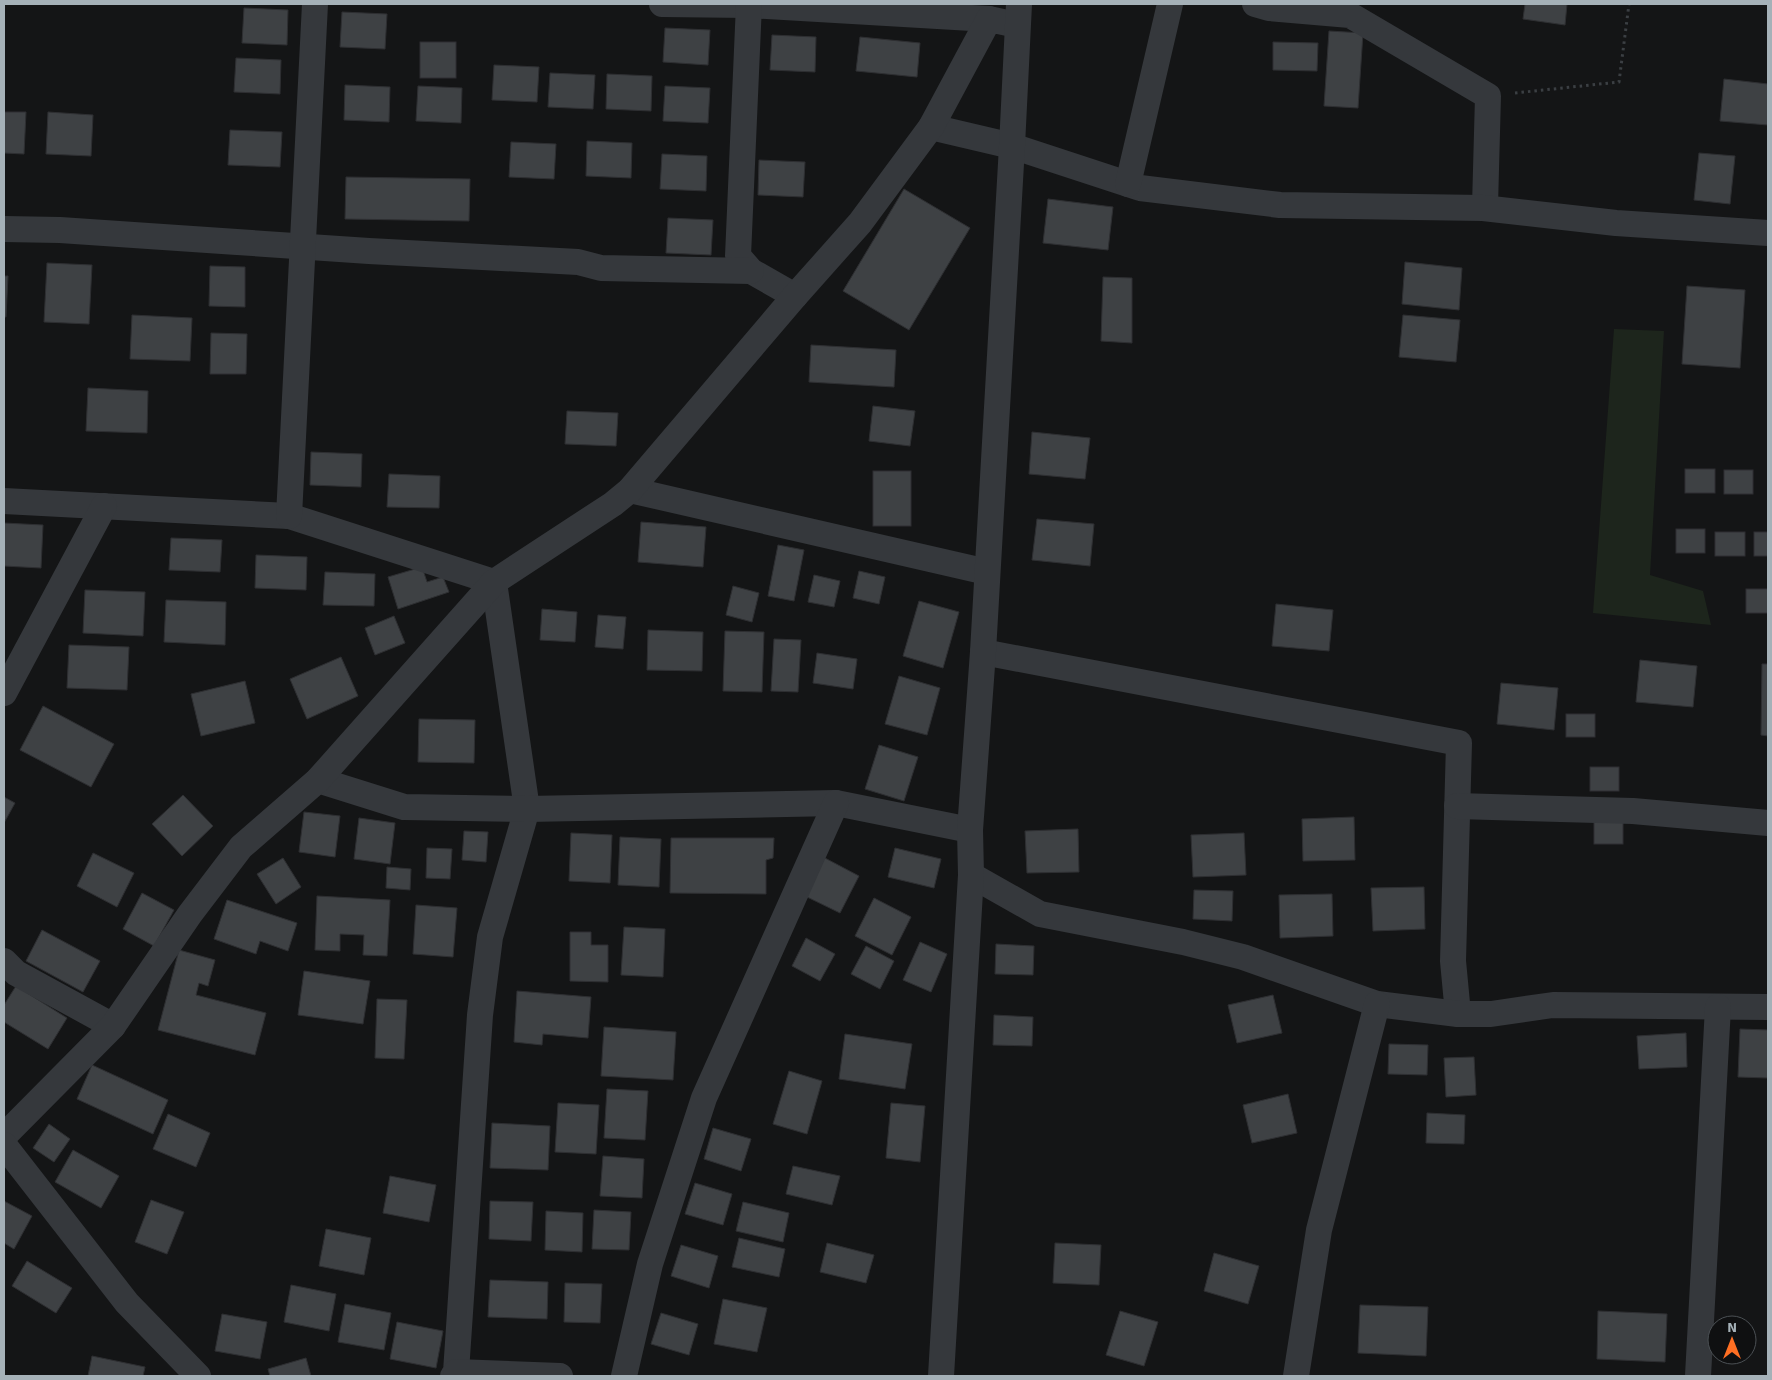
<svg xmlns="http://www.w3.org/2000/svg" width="1772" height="1380" font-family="Signika,sans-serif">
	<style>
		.green { fill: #1d251c }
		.building { fill: #3e4144; stroke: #2e2f32 }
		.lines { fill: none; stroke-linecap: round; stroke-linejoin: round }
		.path { stroke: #3b3f43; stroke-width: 3; stroke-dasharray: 2.5 4; stroke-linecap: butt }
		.minor { stroke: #35383c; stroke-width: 26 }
	</style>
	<rect width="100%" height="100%" fill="#141516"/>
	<path class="green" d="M1614,329L1664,331L1650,575L1703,591L1711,625L1593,613Z"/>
	<g class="building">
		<path d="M1525,4H1567L1565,25L1523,19Z"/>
		<path d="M244,8L288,10L287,45L242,43Z"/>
		<path d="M342,12L387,14L385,49L340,47Z"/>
		<path d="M665,28L710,30L708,65L663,62Z"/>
		<path d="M1329,31L1363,33L1358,108L1324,106Z"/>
		<path d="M772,35L816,37L815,72L770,70Z"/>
		<path d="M860,37L920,43L917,77L856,71Z"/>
		<rect x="420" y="42" width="36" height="36"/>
		<path d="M1273,42L1318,43L1317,71L1273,70Z"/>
		<path d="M236,58L281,60L280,94L234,92Z"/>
		<path d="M494,65L539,67L537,102L492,100Z"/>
		<path d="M550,73L595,75L593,109L548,107Z"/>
		<path d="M607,74L652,76L651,111L606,109Z"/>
		<path d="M1724,79L1768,84V125L1720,121Z"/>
		<path d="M345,85L390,87L389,122L344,120Z"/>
		<path d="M418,86L462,88L461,123L416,121Z"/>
		<path d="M665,86L710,88L708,123L663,121Z"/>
		<path d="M4,112H26L24,154L4,153Z"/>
		<path d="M48,112L93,115L91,156L46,154Z"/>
		<path d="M230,130L282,132L280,167L228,165Z"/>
		<path d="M587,141L632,143L631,178L586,176Z"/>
		<path d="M511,142L556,144L554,179L509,177Z"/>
		<path d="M1699,153L1735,156L1730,204L1694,200Z"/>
		<path d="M662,154L707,156L706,191L660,189Z"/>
		<path d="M759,160L805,162L803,197L758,195Z"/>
		<path d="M346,177L470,179L469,221L345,219Z"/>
		<path d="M904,189L970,228L909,330L843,291Z"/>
		<path d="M1048,199L1113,207L1108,250L1043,243Z"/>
		<path d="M668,218L713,220L711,255L666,253Z"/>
		<path d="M1405,262L1462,268L1459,310L1402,304Z"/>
		<path d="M47,263L92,265L89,324L44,322Z"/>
		<path d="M210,266L245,267V307L209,306Z"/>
		<path d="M4,276H8L6,317H4Z"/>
		<path d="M1103,277L1132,278V343L1101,341Z"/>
		<path d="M1687,286L1745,290L1740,368L1682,364Z"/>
		<path d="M132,315L192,318L190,361L130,359Z"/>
		<path d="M1403,315L1460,320L1456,362L1399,357Z"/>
		<path d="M211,333L247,334L246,374H210Z"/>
		<path d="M811,345L896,350L894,387L809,382Z"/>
		<path d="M88,388L148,391L147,433L86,431Z"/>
		<path d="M873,406L915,411L910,446L869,441Z"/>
		<path d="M567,411L618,413L616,446L565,444Z"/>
		<path d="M1032,432L1090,438L1085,479L1029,474Z"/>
		<path d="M311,452L362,454L361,487L310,485Z"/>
		<rect x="1685" y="469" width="30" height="24"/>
		<rect x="1724" y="470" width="29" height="24"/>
		<rect x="873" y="471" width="38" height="55"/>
		<path d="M389,474L440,476L439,508L387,507Z"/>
		<path d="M1037,519L1094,524L1090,566L1032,560Z"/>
		<path d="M641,522L706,527L703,567L638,562Z"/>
		<path d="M4,523L43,525L41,568L4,566Z"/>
		<rect x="1676" y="529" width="29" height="24"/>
		<rect x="1715" y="532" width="30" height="24"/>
		<rect x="1754" y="532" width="14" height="24"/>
		<path d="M171,538L222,540L220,572L169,570Z"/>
		<path d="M778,545L804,550L794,601L768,596Z"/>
		<path d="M256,555L307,557L306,590L255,588Z"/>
		<path d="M422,567L427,582L443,577L449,592L398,609L388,577Z"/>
		<path d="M859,571L885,577L879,604L853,598Z"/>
		<path d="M325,572L375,574L374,606L323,605Z"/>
		<path d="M814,575L840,581L834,607L808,602Z"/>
		<path d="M733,586L759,593L752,622L726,615Z"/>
		<rect x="1746" y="589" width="22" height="24"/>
		<path d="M85,590L145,592L143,636L83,633Z"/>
		<path d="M166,600L226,602L225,645L164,642Z"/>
		<path d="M919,601L959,612L943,668L903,656Z"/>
		<path d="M1276,604L1333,610L1329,651L1272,646Z"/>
		<path d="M542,609L577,612L575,642L540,640Z"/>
		<path d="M598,615L626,617L623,649L595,647Z"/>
		<path d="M394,616L405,643L375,655L365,628Z"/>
		<path d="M648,630L703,632L702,671L647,670Z"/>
		<path d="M725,631L764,632L762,692L723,691Z"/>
		<path d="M774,639L801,640L798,692L771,691Z"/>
		<path d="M69,645L129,647L127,690L67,688Z"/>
		<path d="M817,653L857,659L853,689L813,683Z"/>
		<path d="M341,657L358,696L307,719L290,679Z"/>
		<path d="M1640,660L1697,666L1693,707L1636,702Z"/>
		<path d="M1762,664H1768V736L1761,735Z"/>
		<path d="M899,676L940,688L927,735L885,724Z"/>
		<path d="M245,681L255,723L201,736L191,694Z"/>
		<path d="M1501,683L1558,688L1554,730L1497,724Z"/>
		<path d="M43,706L114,744L91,787L20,750Z"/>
		<rect x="1566" y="714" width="29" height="23"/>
		<path d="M419,719L475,720L474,763L418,762Z"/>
		<path d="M879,745L918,757L904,801L865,789Z"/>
		<rect x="1590" y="767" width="29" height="24"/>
		<path d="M183,795L213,826L182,856L152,824Z"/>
		<path d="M4,797L15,803L4,823Z"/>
		<path d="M304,812L340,816L335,857L299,852Z"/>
		<path d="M1354,817L1355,860L1303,861L1302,819Z"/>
		<path d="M359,818L395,823L390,864L354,859Z"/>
		<rect x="1594" y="820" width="29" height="24"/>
		<path d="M1078,829L1079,872L1027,873L1025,831Z"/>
		<path d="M464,831L488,832L486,862L462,860Z"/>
		<path d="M571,833L612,835L610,883L569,881Z"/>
		<path d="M1244,833L1246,875L1193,877L1191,835Z"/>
		<path d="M620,837L661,839L659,887L618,885Z"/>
		<path d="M671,838H774L773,858L766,860V894L670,893Z"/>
		<path d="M427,848L452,849L450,879L426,878Z"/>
		<path d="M895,848L941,859L934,888L888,877Z"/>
		<path d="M93,853L134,873L117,907L77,886Z"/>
		<path d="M823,857L859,876L840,913L803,895Z"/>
		<path d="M283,858L301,887L276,904L257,874Z"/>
		<path d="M387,867L411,869L410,890L386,888Z"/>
		<path d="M1424,887L1425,929L1373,931L1371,888Z"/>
		<path d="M1194,890L1233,891L1232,921L1193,919Z"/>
		<path d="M142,893L174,910L154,946L123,929Z"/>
		<path d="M1332,894L1333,936L1280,938L1279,895Z"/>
		<path d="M317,896L390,900L387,956L363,955L364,935L340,934V951L315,950Z"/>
		<path d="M874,898L911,917L892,955L855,936Z"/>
		<path d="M227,900L297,923L288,951L260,941L256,954L214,939Z"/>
		<path d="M416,905L457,908L453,957L413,954Z"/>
		<path d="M624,927L665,929L663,977L621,975Z"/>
		<path d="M42,930L100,961L83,992L26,961Z"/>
		<path d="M570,932H591V945H608V982L570,981Z"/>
		<path d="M806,938L835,954L820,981L792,966Z"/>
		<path d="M920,942L947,954L931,992L903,980Z"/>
		<path d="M996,944L1034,946L1033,975L995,974Z"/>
		<path d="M866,946L894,961L880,989L851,974Z"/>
		<path d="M179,950L215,960L208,986L199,983L196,995L266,1013L255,1055L158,1030Z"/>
		<path d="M304,971L370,981L363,1024L298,1015Z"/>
		<path d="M16,986L67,1018L48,1049L4,1022V1005Z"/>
		<path d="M517,991L591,997L588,1038L543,1034L542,1045L514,1042Z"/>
		<path d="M1273,995L1282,1033L1237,1043L1228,1005Z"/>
		<path d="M377,999L407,1000L404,1059L375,1058Z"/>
		<path d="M994,1015L1033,1017L1032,1046L993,1045Z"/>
		<path d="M604,1027L676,1032L673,1080L601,1076Z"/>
		<path d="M1740,1029L1768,1030V1078L1738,1077Z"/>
		<path d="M1686,1033L1687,1067L1639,1069L1637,1036Z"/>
		<path d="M845,1034L912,1044L905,1089L839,1079Z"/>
		<path d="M1389,1044L1428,1045L1427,1075L1388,1074Z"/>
		<path d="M1474,1057L1476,1095L1446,1097L1444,1058Z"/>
		<path d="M92,1065L168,1100L153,1134L77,1099Z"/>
		<path d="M789,1071L822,1081L807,1134L773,1124Z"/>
		<path d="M607,1089L648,1091L645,1140L604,1138Z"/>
		<path d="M1288,1094L1297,1133L1252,1143L1243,1105Z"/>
		<path d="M558,1103L599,1105L596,1154L555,1152Z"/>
		<path d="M891,1103L925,1106L920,1162L886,1158Z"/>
		<path d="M1427,1113L1465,1115L1464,1144L1426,1143Z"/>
		<path d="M168,1114L210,1133L196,1167L153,1149Z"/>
		<path d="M492,1123L550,1126L548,1170L490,1168Z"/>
		<path d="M49,1124L70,1139L54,1162L33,1148Z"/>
		<path d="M713,1128L751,1139L741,1171L704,1159Z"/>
		<path d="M73,1150L119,1176L101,1208L55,1182Z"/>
		<path d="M603,1156L644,1159L642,1198L600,1196Z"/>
		<path d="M793,1166L840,1176L832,1205L786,1194Z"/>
		<path d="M390,1176L436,1185L429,1222L383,1213Z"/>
		<path d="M695,1183L732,1194L723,1225L685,1214Z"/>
		<path d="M151,1200L184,1212L167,1254L135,1242Z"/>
		<path d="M4,1201L32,1216L14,1249L4,1243Z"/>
		<path d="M490,1201L533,1202L531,1241L489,1239Z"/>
		<path d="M743,1202L789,1213L783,1242L736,1231Z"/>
		<path d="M594,1210L631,1212L629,1250L592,1249Z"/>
		<path d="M546,1211L583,1213L582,1252L545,1250Z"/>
		<path d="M326,1229L371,1238L364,1275L319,1266Z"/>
		<path d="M739,1238L785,1249L779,1277L732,1267Z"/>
		<path d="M827,1243L874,1255L866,1283L820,1272Z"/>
		<path d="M1055,1243L1101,1245L1099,1285L1053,1283Z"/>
		<path d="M681,1245L718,1256L709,1288L671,1276Z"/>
		<path d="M1214,1253L1259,1266L1248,1304L1204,1291Z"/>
		<path d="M27,1261L72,1288L56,1313L12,1286Z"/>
		<path d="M490,1280L548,1282L547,1319L488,1317Z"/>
		<path d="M565,1283L602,1284L600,1323L564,1322Z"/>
		<path d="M291,1285L336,1294L329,1331L284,1322Z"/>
		<path d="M723,1299L767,1308L757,1352L714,1344Z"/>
		<path d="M345,1304L391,1313L384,1350L338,1342Z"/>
		<path d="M1360,1305L1428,1307L1426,1356L1358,1353Z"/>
		<path d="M1120,1311L1158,1322L1144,1366L1106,1355Z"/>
		<path d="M1598,1311L1667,1314L1665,1362L1597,1359Z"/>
		<path d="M661,1313L698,1324L689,1355L651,1344Z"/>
		<path d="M222,1314L267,1322L260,1359L215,1351Z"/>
		<path d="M397,1322L443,1331L436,1368L390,1359Z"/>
		<path d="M92,1356L145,1367L143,1376H88Z"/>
		<path d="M306,1358L311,1376H270L268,1369Z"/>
	</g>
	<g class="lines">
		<path class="path" d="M1515,93L1619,82L1629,4"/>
		<g class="minor">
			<path d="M662,4L749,5L989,19"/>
			<path d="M749,4L738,256L751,271L795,296"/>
			<path d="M1255,4L1269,8L1350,15L1488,96L1485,206L1483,208"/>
			<path d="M931,127L1012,146L1140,188L1280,205L1483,208L1616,223L1768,233"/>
			<path d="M1128,184L1170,4"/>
			<path d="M4,229L60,230L369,251L578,262L601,268L751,271"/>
			<path d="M630,490L987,572"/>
			<path d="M4,501L289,516L494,582L527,809L490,937L480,1015L456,1372L453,1376"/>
			<path d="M289,516L315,4"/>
			<path d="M983,652L1459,743L1453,961L1458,1014"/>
			<path d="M4,693L104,506"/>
			<path d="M318,780L404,807L527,809L836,803L970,830"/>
			<path d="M1457,806L1633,811L1768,823"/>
			<path d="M971,875L1040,914L1183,942L1243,957L1377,1004L1458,1014H1491L1553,1005L1768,1007"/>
			<path d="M4,961L16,973L113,1026"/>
			<path d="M4,1136L113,1026L190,914L241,847L318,780L494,582L613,504L630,490L795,296L860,223L931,127L989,19L1017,25"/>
			<path d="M4,1145L127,1303L198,1376"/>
			<path d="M456,1372L560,1376"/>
			<path d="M624,1376L650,1264L704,1098L836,803"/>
			<path d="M941,1376L971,875L970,830L983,652L1012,146L1019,4"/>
			<path d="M1296,1376L1319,1230L1377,1004"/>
			<path d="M1698,1376L1718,1007"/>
		</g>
	</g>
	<rect width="1772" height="1380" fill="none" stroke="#a5b1b8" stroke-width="10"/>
	<g transform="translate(1732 1340)"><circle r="24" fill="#0f1011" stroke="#4b5054"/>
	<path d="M0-4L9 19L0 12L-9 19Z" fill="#ff6f23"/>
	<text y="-8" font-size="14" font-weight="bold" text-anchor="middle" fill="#a5b1b8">N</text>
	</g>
</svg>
